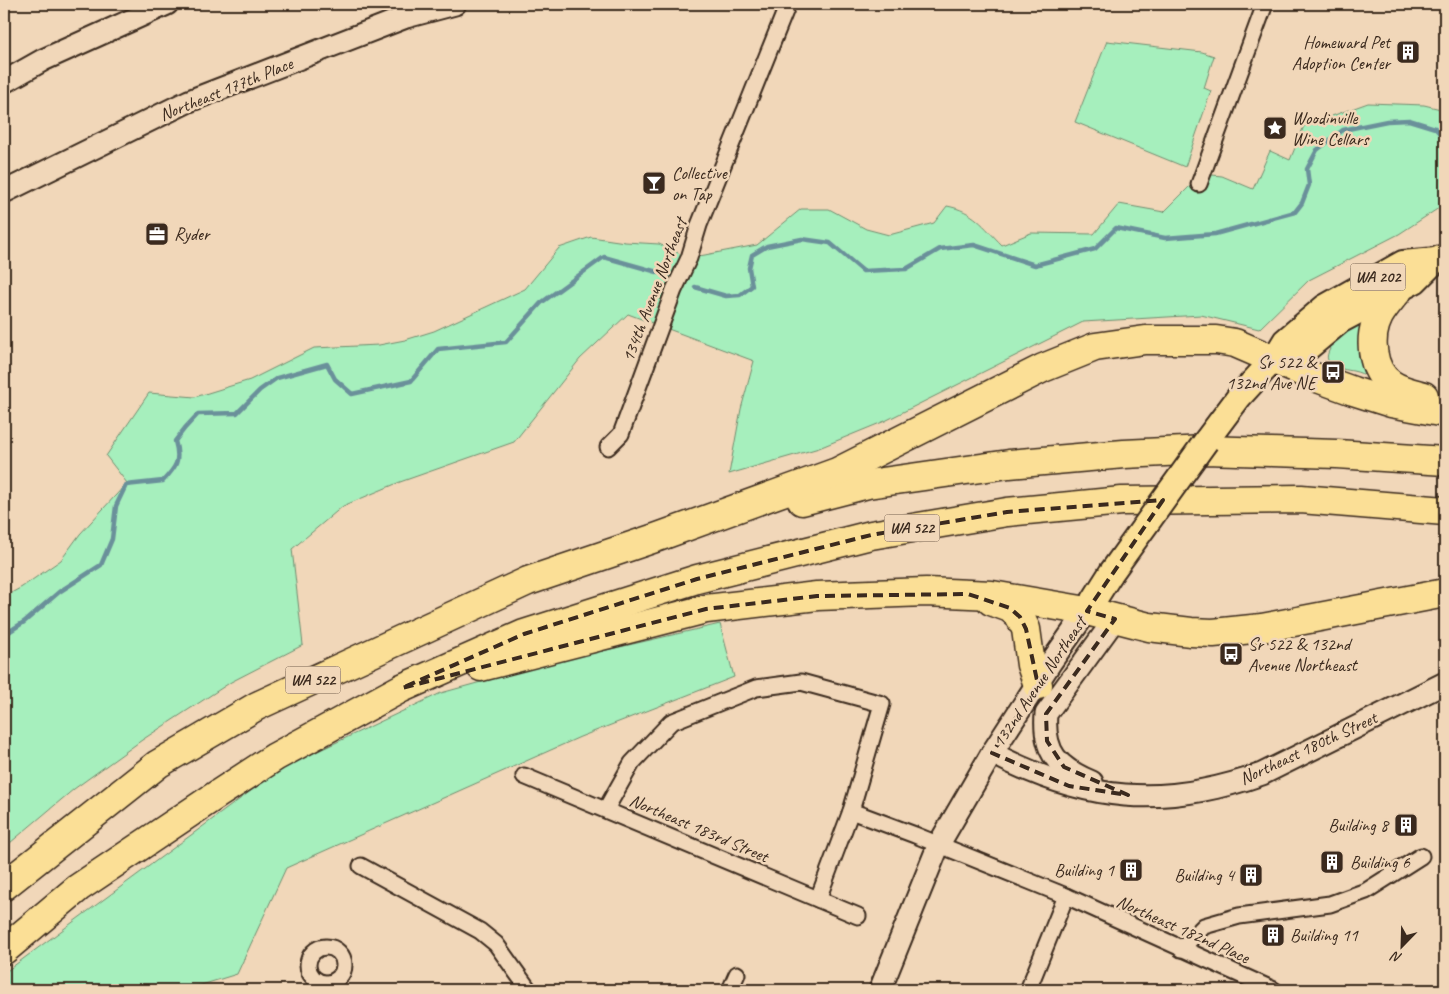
<svg xmlns="http://www.w3.org/2000/svg" width="1449" height="994" font-family="Caveat,sans-serif">
	<style>
		.green { fill: #a6efbd; stroke: #708c6e }
		.lines { fill: none; stroke-linecap: round; stroke-linejoin: round }
		.stream { stroke: #6b909a; stroke-width: 4.5 }
		.street-casing { stroke: #3b2a1e; stroke-width: 19 }
		.secondary-casing { stroke: #3b2a1e; stroke-width: 25 }
		.primary-casing { stroke: #3b2a1e; stroke-width: 28 }
		.highway-casing { stroke: #3b2a1e; stroke-width: 31 }
		.street { stroke: #f1d7b9; stroke-width: 15 }
		.secondary { stroke: #f1d7b9; stroke-width: 21 }
		.primary { stroke: #fbdf96; stroke-width: 24 }
		.highway { stroke: #fbdf96; stroke-width: 28 }
		.primary-bridge-casing { stroke: #3b2a1e; stroke-width: 28; stroke-linecap: butt }
		.primary-bridge { stroke: #fbdf96; stroke-width: 24 }
		.marked { fill: none; stroke: #3b2a1e; stroke-width: 4; stroke-dasharray: 10 6; stroke-linejoin: round }
		.labels { text-anchor: middle; dominant-baseline: central; stroke-width: 5; stroke-linejoin: round; paint-order: stroke }
		.shield { fill: #f1d7b9; stroke: #725e4c; stroke-width: 1 }
		.shield-label { font-size: 16px; font-weight: bold; fill: #3b2a1e }
		.poi-label { font-size: 18px; fill: #3b2a1e; stroke: #f1d7b9; text-anchor: start }
		.street-label { font-size: 18px; fill: #3b2a1e; stroke: #f1d7b9 }
	</style>
	<rect width="100%" height="100%" fill="#f1d7b9"/>
	<filter id="ink" filterUnits="userSpaceOnUse"><feTurbulence type="fractalNoise" baseFrequency=".02" numOctaves="2"/><feDisplacementMap in="SourceGraphic" scale="10" xChannelSelector="R" yChannelSelector="G"/><feConvolveMatrix kernelMatrix="1 2 1 2 8 2 1 2 1" color-interpolation-filters="sRGB"/></filter>
	<g filter="url(#ink)">
		<g class="green">
			<path d="M1107,41L1202,52L1214,56L1204,88L1211,91L1185,167L1075,122Z"/>
			<path d="M1368,103L1424,105L1445,110V204L1399,234L1309,280L1259,329L1201,315L1083,322L885,421L819,448L729,474L741,409L754,361L628,314L580,359L514,442L400,482L343,506L292,549L303,645L231,682L142,740L74,789L4,848V597L22,587L61,560L80,534L127,483L106,456L149,393L195,397L250,380L314,348L379,345L405,340L434,331L525,289L559,248L591,237L625,242L659,244L689,258L757,245L801,209H829L866,229L889,235L934,223L947,206C974,211 983,226 1002,245L1031,233L1094,234L1119,204L1164,212L1202,174L1222,176L1253,189L1270,151L1290,160L1304,126Z"/>
			<path d="M1364,316L1369,376C1364,375 1359,372 1353,371C1341,369 1320,366 1330,349L1327,344Z"/>
			<path d="M720,624L734,677L580,737L286,868L237,974L185,990H4V973L282,768L441,693L550,663Z"/>
		</g>
		<g class="lines">
			<g class="stream">
				<path d="M695,287L726,296L740,295L752,286L749,268L752,255L767,246L802,239L830,243L863,271L906,269L940,249L974,245L1035,265L1095,249L1116,228L1165,238L1215,234L1295,212L1302,203L1309,185L1307,169L1317,150L1343,130L1387,121L1409,120L1435,128L1445,139"/>
				<path d="M4,635L24,622L59,592L101,565L112,539L116,506L126,485L163,481C176,467 181,461 175,441L185,428L198,414L237,413L260,390L277,378L327,364L335,379L352,394L411,381L438,349L506,342L541,303L604,257L668,275"/>
			</g>
			<g class="street-casing">
				<g id="street">
					<path d="M1199,184L1265,4"/>
					<path d="M608,447L621,434L674,290L689,258L699,225L788,4"/>
					<path d="M524,776L858,916"/>
					<path d="M606,809L632,763L671,722L756,688L801,682L882,704L851,811L818,899"/>
					<path d="M851,811L915,835L1066,896L1274,990"/>
					<path d="M361,866L480,931L496,944L529,990"/>
					<circle cx="326" cy="965" r="18"/>
					<path d="M1181,949L1204,926L1239,916L1330,904L1366,891L1421,856"/>
					<path d="M730,990L737,974"/>
					<path d="M1028,990L1066,896"/>
				</g>
			</g>
			<g class="secondary-casing">
				<g id="secondary">
					<path d="M4,82L43,60L167,4"/>
					<path d="M4,192L189,101L406,17L455,4"/>
					<path d="M992,753C1085,802 1163,809 1262,774L1445,683"/>
					<path d="M1092,782C1058,768 1043,753 1046,714L1115,619"/>
					<path d="M880,990L939,844L992,753L1051,662L1087,611"/>
				</g>
			</g>
			<g class="primary-casing">
				<g id="primary">
					<path d="M1274,359L1304,351L1340,321L1415,281L1436,260L1440,258"/>
					<path d="M1206,441L1239,397L1274,359L1285,341L1325,307L1403,263L1436,260"/>
					<path d="M1087,611L1111,573"/>
				</g>
			</g>
			<g class="highway-casing">
				<g id="highway">
					<path d="M1398,291C1391,299 1384,307 1379,316C1368,337 1371,370 1391,384C1401,391 1413,393 1424,396"/>
					<path d="M802,501L868,484L1009,464L1124,454L1205,450L1337,454L1445,461"/>
					<path d="M991,601L1010,608L1020,617L1026,629L1031,665L1038,685"/>
					<path d="M481,667L706,609L817,596L926,592L992,595L1087,611L1149,627L1191,632L1213,633L1262,628L1445,593"/>
					<path d="M4,886L158,764L257,706L528,581L658,537L837,472L1043,368L1095,347L1145,340H1216L1235,343L1309,375L1353,391L1391,403L1445,413"/>
					<path d="M4,950L78,888L218,794L275,757L402,688L524,634L697,579L871,535L1007,512L1122,501L1301,499L1445,511"/>
				</g>
			</g>
			<use href="#street" class="street"/>
			<use href="#secondary" class="secondary"/>
			<use href="#primary" class="primary"/>
			<use href="#highway" class="highway"/>
			<g class="primary-bridge-casing">
				<path id="primary-bridge" d="M1111,573L1206,441"/>
			</g>
			<use href="#primary-bridge" class="primary-bridge"/>
		</g>
	</g>
	<path class="marked" d="M1163,500L1087,611L1115,619L1046,714L1047,741L1064,767L1128,795L1069,786L992,753L1038,685L1026,629L1020,617L1010,608L968,594L817,596L706,609L402,688L524,634L697,579L871,535L1007,512Z"/>
	<defs>
		<g id="building-square" transform="scale(1.25)"><rect x="-9" y="-9" width="18" height="18" rx="4" fill="#3b2a1e" stroke="#f1d7b9"/><path d="M-4-6H4V6H1V3H-1V6H-4ZM-2.5-4.3h1.7v1.8h-1.7ZM.8-4.3h1.7v1.8H.8ZM-2.5-1h1.7V.8h-1.7ZM.8-1h1.7V.8H.8Z" fill="#fff"/></g>
		<g id="sight-square" transform="scale(1.25)"><rect x="-9" y="-9" width="18" height="18" rx="4" fill="#3b2a1e" stroke="#f1d7b9"/><path d="M0-6L1.8-2.2L6-1.7L2.9 1.2L3.7 5.4L0 3.3L-3.7 5.4L-2.9 1.2L-6-1.7L-1.8-2.2Z" fill="#fff"/></g>
		<g id="bar-square" transform="scale(1.25)"><rect x="-9" y="-9" width="18" height="18" rx="4" fill="#3b2a1e" stroke="#f1d7b9"/><path d="M-6-5H6L.8 .8V4.5H3.5V6h-7V4.5H-.8V.8Z" fill="#fff"/></g>
		<g id="office-square" transform="scale(1.25)"><rect x="-9" y="-9" width="18" height="18" rx="4" fill="#3b2a1e" stroke="#f1d7b9"/><path d="M-6-3h4V-5.5h4V-3h4V5H-6ZM-1-4.5V-3h2v-1.5ZM-6 0V1H6V0Z" fill="#fff"/></g>
		<g id="bus-square" transform="scale(1.25)"><rect x="-9" y="-9" width="18" height="18" rx="4" fill="#3b2a1e" stroke="#f1d7b9"/><path d="M-5-6H5V4H4V6H2V4H-2V6H-4V4H-5ZM-3.5-4V0h7V-4ZM-3.5 1.2v1.5H-2V1.2ZM2 1.2v1.5H3.5V1.2Z" fill="#fff"/></g>
	</defs>
	<g fill-rule="evenodd">
		<use href="#building-square" x="1408" y="52"/>
		<use href="#sight-square" x="1275" y="128"/>
		<use href="#bar-square" x="654" y="183"/>
		<use href="#office-square" x="157" y="234"/>
		<use href="#bus-square" x="1333" y="372"/>
		<use href="#bus-square" x="1231" y="654"/>
		<use href="#building-square" x="1406" y="825"/>
		<use href="#building-square" x="1332" y="862"/>
		<use href="#building-square" x="1131" y="870"/>
		<use href="#building-square" x="1251" y="875"/>
		<use href="#building-square" x="1273" y="935"/>
	</g>
	<g class="labels">
		<g class="shield">
			<rect x="1350.5" y="263.5" width="55" height="27" rx="4"/>
			<rect x="884.5" y="514.5" width="55" height="27" rx="4"/>
			<rect x="285.5" y="666.5" width="55" height="27" rx="4"/>
		</g>
		<g class="shield-label">
			<text x="1378" y="277">WA 202</text>
			<text x="912" y="528">WA 522</text>
			<text x="313" y="680">WA 522</text>
		</g>
		<g class="poi-label">
			<text x="1390" y="42" text-anchor="end">Homeward Pet<tspan x="1390" dy="21">Adoption Center</tspan></text>
			<text x="1292" y="118">Woodinville<tspan x="1292" dy="21">Wine Cellars</tspan></text>
			<text x="672" y="173">Collective<tspan x="672" dy="21">on Tap</tspan></text>
			<text x="174" y="234">Ryder</text>
			<text x="1316" y="362" text-anchor="end">Sr 522 &amp;<tspan x="1316" dy="21">132nd Ave NE</tspan></text>
			<text x="1248" y="644">Sr 522 &amp; 132nd<tspan x="1248" dy="21">Avenue Northeast</tspan></text>
			<text x="1388" y="825" text-anchor="end">Building 8</text>
			<text x="1350" y="862">Building 6</text>
			<text x="1114" y="870" text-anchor="end">Building 1</text>
			<text x="1234" y="875" text-anchor="end">Building 4</text>
			<text x="1290" y="935">Building 11</text>
		</g>
		<g class="street-label">
			<text transform="translate(226 89) rotate(-22)">Northeast 177th Place</text>
			<text transform="translate(654 290) rotate(-69)">134th Avenue Northeast</text>
			<text transform="translate(1039 682) rotate(-56)">132nd Avenue Northeast</text>
			<text transform="translate(1308 748) rotate(-25)">Northeast 180th Street</text>
			<text transform="translate(699 828) rotate(23)">Northeast 183rd Street</text>
			<text transform="translate(1183 929) rotate(24)">Northeast 182nd Place</text>
		</g>
	</g>
	<rect width="1449" height="994" fill="none" stroke="#f1d7b9" stroke-width="20"/>
	<rect x="10" y="10" width="1429" height="974" fill="none" stroke="#3b2a1e" stroke-width="2" filter="url(#ink)"/>
	<g transform="translate(1402 946) rotate(203)" stroke="#f1d7b9" stroke-width="4" paint-order="stroke">
	<path d="M0-4L9 19L0 12L-9 19Z" fill="#3b2a1e"/>
	<text y="-8" font-size="14" font-weight="bold" text-anchor="middle" fill="#3b2a1e">N</text>
	</g>
</svg>
